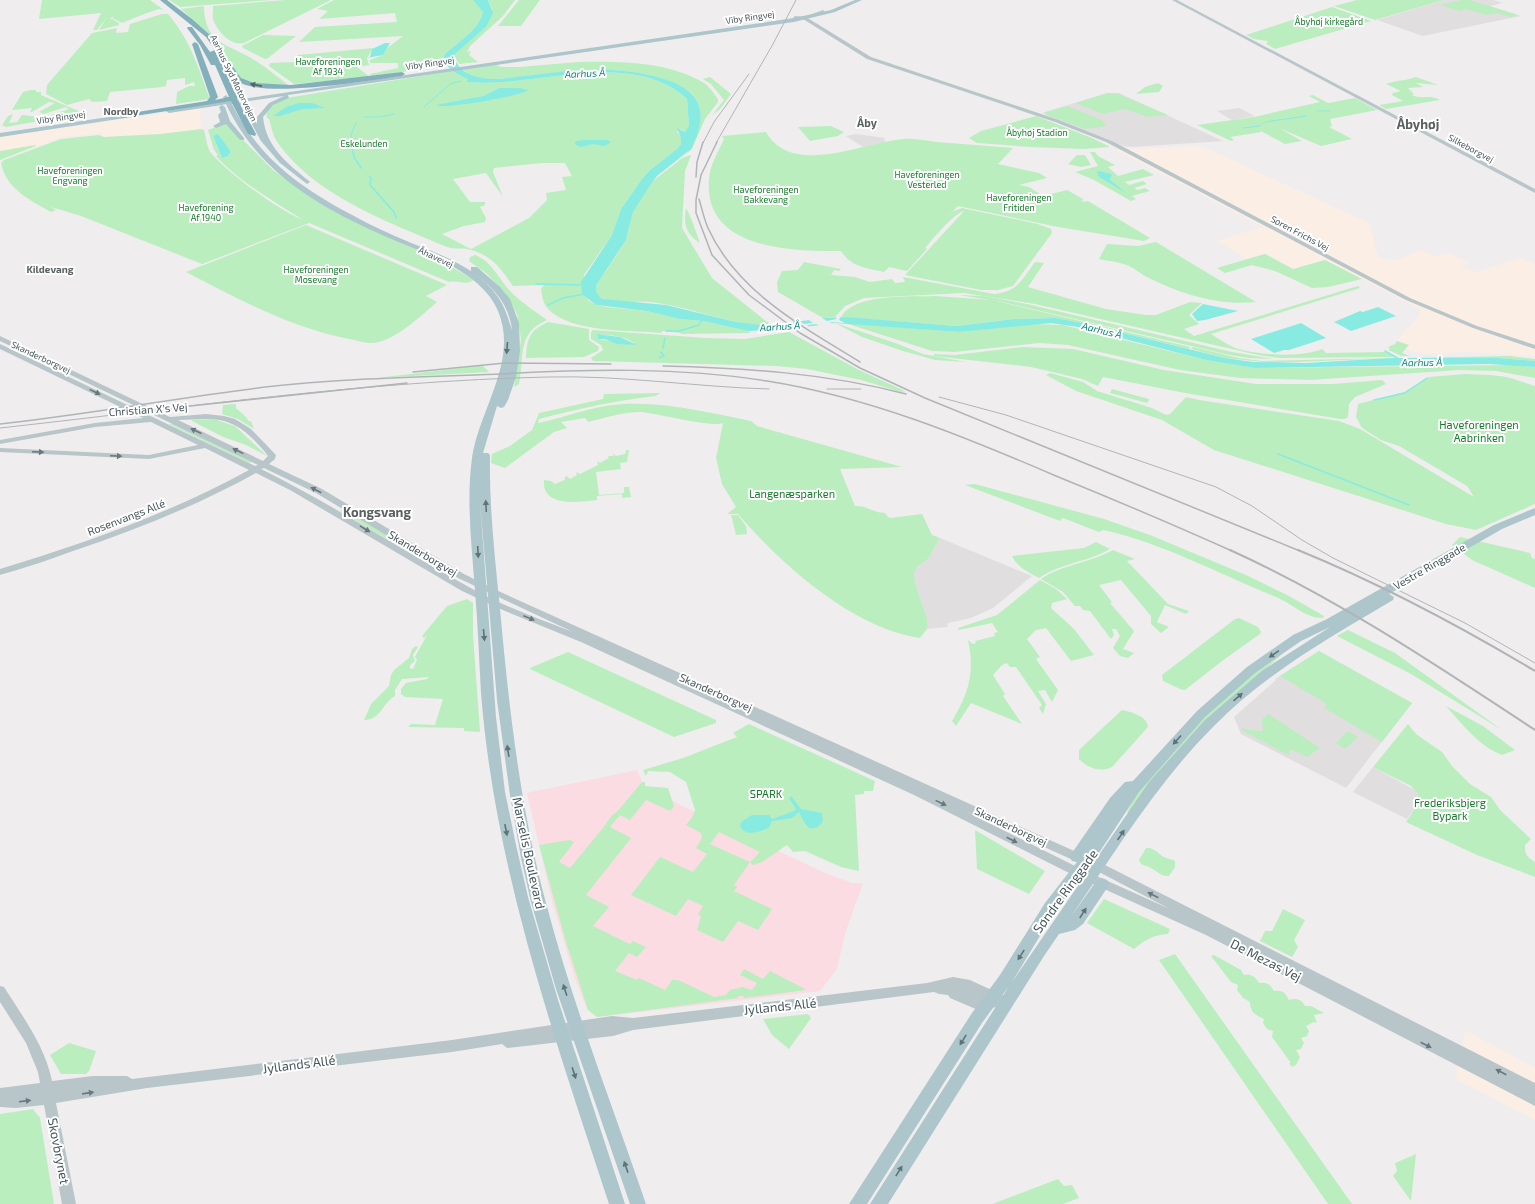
<svg xmlns="http://www.w3.org/2000/svg" width="1535" height="1204" font-family="'Exo 2',sans-serif">
	<style>
		.commercial { fill: #fbeee5 }
		.education { fill: #e1dedf }
		.medical { fill: #fadce2 }
		.green { fill: #baeebf; fill-rule: evenodd }
		.water { fill: #87ebe2 }
		.pier { fill: #f0edee }
		.lines { fill: none; stroke-linecap: round; stroke-linejoin: round }
		.stream-far1 { stroke: #87ebe2; stroke-width: 1 }
		.stream { stroke: #87ebe2; stroke-width: 1.5 }
		.minor { fill: #b8c6ca; fill-rule: evenodd }
		.major { fill: #acc6cc; fill-rule: evenodd }
		.highway { fill: #84b0bc; fill-rule: evenodd }
		.tram { stroke: #afb5b7; stroke-width: 1 }
		.rail-far2 { stroke: #afb5b7; stroke-width: 1 }
		.rail-far1 { stroke: #afb5b7; stroke-width: 1.5 }
		.rail { stroke: #afb5b7; stroke-width: 2 }
		.oneway { fill: #4e6469 }
		.oneway2 { fill: #5f7276 }
		.oneway3 { fill: #68787c }
		.labels { text-anchor: middle; dominant-baseline: central; stroke-width: 4; stroke-linejoin: round; paint-order: stroke }
		.far-street-label { font-size: 9px; fill: #45565a; stroke: #fff }
		.far-park-label { font-size: 9px; fill: #177a2b; stroke: #fff }
		.far-water-label { font-size: 10px; font-style: italic; fill: #0e8177; stroke: #fff }
		.far-neighbourhood-label { font-size: 10px; font-weight: bold; fill: #5a6062; stroke: #fff }
		.far-quarter-label { font-size: 11px; font-weight: bold; fill: #5a6062; stroke: #fff }
		.street-label { font-size: 11px; fill: #45565a; stroke: #fff }
		.park-label { font-size: 11px; fill: #177a2b; stroke: #fff }
		.far-district-label { font-size: 13px; font-weight: bold; fill: #5a6062; stroke: #fff }
		.quarter-label { font-size: 13px; font-weight: bold; fill: #5a6062; stroke: #fff }
		.near-street-label { font-size: 13px; fill: #45565a; stroke: #fff }
	</style>
	<rect width="100%" height="100%" fill="#f0edee"/>
	<g class="commercial">
		<path d="M201,108L200,114L202,129L204,130L179,133L102,138L103,133L62,137L0,160V137Z"/>
		<path d="M1196,146L1210,150L1367,222L1370,225L1378,258L1396,260L1422,250L1435,257L1449,253L1468,263L1461,266L1477,272L1520,258L1535,264V356L1465,352L1422,354L1393,345L1420,315V309L1325,260L1293,269L1265,253L1247,259L1216,241L1263,227L1116,150Z"/>
		<path d="M1465,1030L1535,1068V1120L1456,1079Z"/>
	</g>
	<g class="education">
		<path d="M1445,0H1494L1502,3L1490,6L1521,16L1423,36L1377,20Z"/>
		<path d="M1107,93H1119L1223,141L1132,147L1123,146L1042,113Z"/>
		<path d="M1239,108L1255,116L1232,120L1217,111Z"/>
		<path d="M856,134L885,138L884,140L887,142L863,147L846,136Z"/>
		<path d="M940,538L1032,576L993,608L971,618L948,623L947,627L927,629V618L915,583L914,572L917,567L928,559Z"/>
		<path d="M1319,651L1412,703L1346,788L1241,734L1234,717L1276,680L1275,679Z"/>
		<path d="M1373,767L1415,790L1419,796L1418,804L1407,819L1353,792Z"/>
	</g>
	<path class="medical" d="M637,770L645,788L825,873L852,883H863L845,934L837,969L820,991L597,1017L587,1009L575,979L552,901L527,793Z"/>
	<g class="green">
		<path d="M42,0H150L164,10L159,9L144,14L122,23L112,18L116,16L110,18L119,23V25L99,30L106,19L97,30H93L101,13L39,19Z"/>
		<path d="M169,0H272L180,7Z"/>
		<path d="M285,0H331L244,43C231,46 220,34 214,22C212,18 213,11 213,6Z"/>
		<path d="M334,0H473L483,12C479,30 458,42 445,54L443,59L446,66L371,76L370,74L398,68V63H370V60L383,55L386,49L403,36L299,42L315,27L397,22L395,13L319,19L328,11L317,9Z"/>
		<path d="M488,0H515L503,16L470,46L467,52L471,51L469,55L478,62L459,64L454,55L486,27L492,9Z"/>
		<path d="M519,0H540L521,26H498Z"/>
		<path d="M1357,0H1444L1375,20L1334,6Z"/>
		<path d="M1461,0H1470L1518,15L1510,17L1497,13L1487,15L1466,9L1459,11L1440,5Z"/>
		<path d="M204,6C204,45 230,44 256,61C267,68 278,77 288,85L254,84L241,78L205,31L181,9Z"/>
		<path d="M1332,7L1371,21L1275,49L1266,44L1268,42L1267,41L1254,39L1246,35Z"/>
		<path d="M162,14H168C192,43 197,65 210,99L176,104L177,92L189,86H195L194,82L185,85V78L167,80L166,86L162,87L110,92L107,101L92,102L89,99L67,105L46,94L47,85L92,33L117,28L116,33L128,32L130,24Z"/>
		<path d="M263,35L296,36L268,58L265,59L243,48L242,46Z"/>
		<path d="M373,48L367,58L369,65L357,67L370,77L294,84L269,66L270,63L296,62L298,55Z"/>
		<path d="M578,62C619,61 667,61 704,83C709,86 714,94 718,99V102L705,119L692,149L682,158L691,155L685,171L682,228L712,278L772,326C730,326 691,306 649,302C632,301 613,305 598,296L596,290L597,284C606,270 617,256 625,241C630,232 629,221 633,212C636,204 643,196 647,189C659,171 687,161 694,142C708,107 700,90 663,79C605,61 554,75 496,79C484,79 470,79 463,69L493,64L502,67H519Z"/>
		<path d="M452,71L468,79V82C535,89 629,47 687,99L689,126L686,132L680,129L677,132L682,138L681,144L677,149L650,170L642,179L621,209L612,235L584,275L588,300L596,305L606,307L647,311L679,319L703,321L748,331L750,333L681,334V333L663,331L661,333C629,330 571,333 548,309C543,303 542,296 541,289L544,285L513,286C500,268 494,257 471,250C463,247 454,250 447,247C390,223 311,194 276,140C273,135 271,126 269,119L267,118C263,104 282,100 292,97ZM499,88H520L521,93L485,101L473,98L483,96ZM542,163H565L572,176L562,177L566,190L546,193L547,200L529,218L471,249L442,234L464,226L485,222L486,218L480,207L485,205V202H470L453,179L486,173L503,197L493,172L494,168Z"/>
		<path d="M710,77L731,94L720,109L712,115L724,100L711,84L703,79Z"/>
		<path d="M1416,77L1438,85L1416,83L1423,87L1408,88L1414,94L1412,95C1422,100 1429,94 1440,100L1386,109L1379,105L1403,101L1392,95L1393,93L1401,91L1386,84C1397,80 1405,81 1416,77Z"/>
		<path d="M1158,83L1163,86L1159,92L1136,94L1145,87Z"/>
		<path d="M31,90H36V92H41V95L88,115L50,119L6,127L2,125L8,116L13,114L9,123L17,122L22,115C32,115 39,119 48,118V116L69,109L66,107L44,114L39,112L55,103L49,102L32,112H30L32,108L12,110L23,92Z"/>
		<path d="M1108,93L1118,94L1168,115L1148,117L1125,109L1103,114L1076,103Z"/>
		<path d="M1313,95L1328,103L1355,98L1377,110L1330,119L1332,126L1329,127L1352,139L1321,146L1279,128L1302,141L1285,144L1259,130L1262,132L1230,137L1234,140L1231,141L1197,125L1254,117L1320,102L1309,96Z"/>
		<path d="M1067,106L1102,120L1106,126L1086,129L1046,115V112Z"/>
		<path d="M1036,116L1092,138L1110,147L1084,149L1031,147L977,143L969,138L981,131Z"/>
		<path d="M226,123L273,170L311,197L352,220L440,260L474,280C466,286 458,280 449,282L309,223L202,264L81,216L51,207L56,210L51,212C30,200 6,189 1,163L4,160L61,139L99,135L104,137L160,134L202,129L204,130C206,137 207,148 211,153C229,174 278,210 303,220C273,200 240,183 216,156L218,155L214,150L208,130ZM213,136L231,152C229,157 225,157 221,156Z"/>
		<path d="M831,126L844,132L838,136L810,141L798,127Z"/>
		<path d="M766,132C792,178 864,142 904,139C915,138 927,141 937,142C963,144 988,146 1013,148L998,164L1039,173L1047,178L1019,185L1029,187L1043,196L1067,190L1083,199L1082,202L1088,201L1150,238L1144,241L1058,227L958,206L940,225L952,212L962,208L1038,224L1051,229L1052,233L1013,286L998,290H981L905,275L964,211C953,214 933,239 925,248L927,249L907,271L889,267L884,272C866,268 851,267 841,251C792,251 703,250 709,179C710,165 718,152 724,139L722,136Z"/>
		<path d="M35,145L36,146L0,160V151Z"/>
		<path d="M1090,152H1095L1098,156L1115,165L1108,167L1118,176L1143,169L1154,175L1125,182L1129,185L1143,181L1147,184L1134,188L1138,190L1145,188L1150,191L1132,196L1136,199L1131,201L1094,180L1075,172L1098,166Z"/>
		<path d="M1077,155H1085L1091,165L1081,167L1068,164Z"/>
		<path d="M686,208L691,218L700,243C686,235 683,223 686,208Z"/>
		<path d="M306,225L447,285L426,296L437,302C422,315 392,344 370,343C364,343 356,340 349,339C291,328 238,299 186,272Z"/>
		<path d="M1156,242L1256,302C1219,306 1180,294 1147,277C1141,274 1135,269 1129,266C1120,262 1108,261 1099,259L1107,244L1138,246Z"/>
		<path d="M1265,254L1293,269L1325,260L1362,279L1328,287L1312,288L1275,271L1252,265L1225,273L1217,268Z"/>
		<path d="M475,255C493,262 499,280 512,293C522,303 535,311 547,320C516,334 525,355 519,384L514,387L521,339L517,314L505,293L486,273L469,261L470,257Z"/>
		<path d="M804,262L841,269L839,271L834,270L831,275L855,277L870,282L892,279L895,283L905,282L903,277L994,294C1017,292 1022,280 1035,262L1044,263L1028,287L1106,309L1146,315H1156L1190,302L1202,303L1189,315L1199,324L1184,329L1194,336L1358,286L1360,288L1211,334C1219,339 1229,346 1238,349C1261,355 1301,358 1322,349L1326,353L1385,352L1394,357L1280,358L1258,355L1035,304L964,293L864,298L845,306L835,317L823,318L778,292L777,282L782,271L798,270Z"/>
		<path d="M959,295L984,296L1027,304L1232,352L1273,359L1249,358L1230,355L1002,302Z"/>
		<path d="M935,296L992,300L1190,347L1189,349L1083,323L1056,318L1014,319L956,326L841,317C854,293 911,297 935,296Z"/>
		<path d="M548,322L589,329V340L599,347L598,351L584,357L526,358C527,338 529,331 548,322Z"/>
		<path d="M835,323L898,344L923,354L966,362L935,360L903,351L862,337Z"/>
		<path d="M845,323L959,332L1033,324L1063,325L1206,360L1257,368L1514,365L1535,367V378L1496,371L1459,370L1310,380L1240,378L1180,370L1068,345L1039,343L954,352L932,351Z"/>
		<path d="M593,330L706,338L745,339L789,332L859,370L905,391L901,392L861,380L807,369L776,366L593,361L591,358L603,350L601,345L591,339V332ZM597,334C610,335 627,336 636,345L598,339Z"/>
		<path d="M1397,341L1409,345L1402,353L1410,356H1402L1388,350L1390,349L1388,347L1395,344Z"/>
		<path d="M1023,347L1073,349L1164,370L1256,384H1333L1382,380L1386,384L1355,397L1349,404L1348,417L1345,419H1340L1185,393L1103,377L1098,386L1082,379L1031,367L934,356V354L955,355Z"/>
		<path d="M1193,347L1239,358L1262,361L1391,358L1272,363L1225,358L1191,349Z"/>
		<path d="M1509,356L1535,359V361L1498,358H1402Z"/>
		<path d="M478,366H483L489,372L376,378Z"/>
		<path d="M1050,373L1083,382L1097,391L1152,408L1166,415L1170,414L1186,397L1199,400L1339,421L1360,429L1474,497L1467,486L1399,446L1381,440L1362,428L1356,417L1358,404L1404,392L1429,377L1465,374L1491,375L1507,377L1535,386V504L1476,530L1446,524L1214,450L1162,420L1076,391L1046,375Z"/>
		<path d="M1112,389L1149,399V400L1147,403L1110,393Z"/>
		<path d="M660,393L656,396C616,400 578,409 539,419L538,423C563,418 587,408 612,405C659,400 705,412 751,421L757,426L902,467L840,469L855,506C866,505 874,513 885,513L888,517L890,518L922,514L932,535L940,538L928,559L917,567L914,572L915,583L927,618V629L920,638C852,628 781,564 738,514H727L736,507L722,484L716,458L723,423C712,428 657,413 640,412C623,412 605,418 588,422L585,418L561,422L567,428L554,432L505,468L491,463L492,454L510,446L532,430L539,413L603,399L604,394Z"/>
		<path d="M236,404V408L247,418L248,421H251L254,429L238,419L222,414L223,405Z"/>
		<path d="M213,419L235,426L267,456L246,445L223,437L192,421V420Z"/>
		<path d="M173,423L252,462L249,463L169,424Z"/>
		<path d="M626,450H629L627,462L620,463L621,469L596,472L599,495L624,493V487H629L631,497L622,498V494L597,496V500C581,502 541,508 544,480L551,481L555,484L565,480V477L567,476L570,479L577,475L576,472L580,474L598,465L597,461L600,463L609,458L608,456H614L612,453L616,456L625,454Z"/>
		<path d="M975,484L1104,519L1150,535L1246,575L1289,596L1324,616L1323,618C1305,618 1293,604 1276,597C1219,574 1163,543 1103,530L1099,532L1063,518L1060,521L965,485Z"/>
		<path d="M342,510L382,531L469,584L433,563L409,552L340,511Z"/>
		<path d="M731,515H738L746,526L747,534L736,535Z"/>
		<path d="M1460,537L1530,553L1532,558L1535,559V588L1472,560L1452,545Z"/>
		<path d="M1096,542L1110,549C1088,562 1061,563 1039,578C1028,572 1018,568 1012,556L1084,548Z"/>
		<path d="M1113,550L1135,559L1127,561L1168,604L1189,611L1186,614L1165,605L1157,622L1169,627L1161,633L1151,624V616L1121,580L1099,585L1112,602L1110,603L1134,631L1123,649L1134,653L1128,658L1120,656L1113,648L1120,636L1116,629H1112L1114,635L1111,639L1090,611L1083,610L1080,606H1075L1063,592L1041,579C1063,564 1090,563 1113,550Z"/>
		<path d="M1040,580L1056,589L1067,599L1052,603L1051,608L1074,629L1094,655L1071,661L1046,628L1036,630L1027,639L1040,657L1036,659L1058,690L1052,702L1045,690L1038,691L1046,704L1043,714L1039,708L1042,705L1016,667H1010L1007,663L1002,665L993,675L1005,694L1003,696L1022,724L971,703L956,726L952,721C969,693 975,672 968,640L973,644L976,643L975,641L995,636L994,633L998,632L992,623L959,630L958,628L997,615Z"/>
		<path d="M467,599L473,603V635L480,732L464,731V728L408,727L411,724L435,725L443,699L405,697L401,694V689L406,683L427,679L429,677L402,679L395,690V696C382,703 381,720 364,720L371,704L389,686L391,675L394,670L409,658L412,649L416,646L418,647L413,655L415,661L410,665V668L413,669L417,660L415,657L427,635L424,638L422,636L447,606Z"/>
		<path d="M1239,618L1258,627L1261,632L1260,634L1222,661L1185,690L1180,689L1163,681L1162,675L1235,619Z"/>
		<path d="M1348,630L1395,653L1502,730L1411,674L1337,636Z"/>
		<path d="M1319,651L1412,703L1382,742L1324,708L1327,704L1280,676Z"/>
		<path d="M568,652L716,720V723L674,737L530,669V668Z"/>
		<path d="M1283,654L1251,681L1129,813L1127,812L1135,796L1194,726L1242,681Z"/>
		<path d="M1446,706L1483,726L1515,750L1502,755C1480,747 1462,724 1446,706Z"/>
		<path d="M1122,710C1131,712 1147,716 1148,727L1112,767C1100,773 1088,768 1079,759V750Z"/>
		<path d="M1268,714L1320,748L1307,757L1291,749L1288,755L1241,730L1243,728L1248,730L1263,731L1262,720Z"/>
		<path d="M749,724L875,781L873,791H864V794L855,795L859,871L841,867L805,851L793,852L787,845L762,862L753,865L750,862L760,852L719,832L710,844L750,862L734,885L737,887L734,891L772,909L758,930L738,921L723,942L697,930L701,916L698,915L703,906L688,899L676,916L631,895L660,857L693,872L707,854L696,848L702,838L701,833L686,825L693,816L695,810L686,782L670,772L648,771L646,776L643,770L683,758L737,737L733,733Z"/>
		<path d="M1408,724L1416,734L1442,752L1452,766L1470,784L1491,797L1501,811L1531,839L1525,845C1525,855 1527,857 1535,862V877L1477,855L1406,822L1418,804V794L1411,786L1373,767Z"/>
		<path d="M1348,731L1358,737L1345,749L1336,743Z"/>
		<path d="M642,782H645V786L668,788L674,806L670,811L646,800L630,820L620,815L610,827L631,838L586,895L609,907L593,926L630,944L633,941L646,947L637,957L629,953L615,971L637,980L639,978L665,990L672,980H678L714,997L726,995L730,990L743,987L752,990L757,983L740,975L744,969L763,979L770,971L805,989V990L744,998L743,996H738V998L597,1017L588,1010L566,942L539,845L570,840L574,842L559,862L570,868L603,828L613,814L616,813Z"/>
		<path d="M975,830L1045,871L1029,894L977,869Z"/>
		<path d="M1146,848C1155,847 1159,855 1164,857C1168,859 1171,859 1175,861V867L1169,876C1161,877 1157,871 1151,868C1148,866 1145,866 1141,864L1139,860Z"/>
		<path d="M1104,899L1170,929L1168,934C1153,935 1145,940 1134,949L1087,923Z"/>
		<path d="M1283,909L1305,920L1294,940L1298,947L1292,957L1260,941L1265,931H1272Z"/>
		<path d="M1175,954L1352,1204H1328L1159,960Z"/>
		<path d="M1214,955L1241,970L1244,975C1251,974 1255,976 1259,983C1267,982 1270,984 1274,991C1282,990 1285,992 1289,1000C1297,998 1301,999 1305,1006H1311L1324,1013L1314,1015L1317,1023L1314,1022L1306,1026L1309,1031L1307,1036L1301,1038L1304,1043L1301,1049L1296,1050L1300,1057L1296,1065L1292,1067L1289,1063H1291L1272,1037L1273,1031L1267,1029L1263,1023L1264,1019C1255,1015 1250,1012 1250,1002L1243,998L1237,990L1238,985L1231,982L1211,956Z"/>
		<path d="M808,1014L811,1018L789,1049L772,1035L763,1019Z"/>
		<path d="M69,1043L96,1051L89,1071L86,1074H61L50,1055Z"/>
		<path d="M33,1109L40,1118L54,1204H0V1114Z"/>
		<path d="M1416,1154L1411,1201L1393,1176L1397,1171L1395,1163Z"/>
		<path d="M1058,1179L1064,1186L1072,1185L1079,1198L1063,1204H992Z"/>
	</g>
	<g class="water">
		<path d="M473,0H488L493,13L486,27L454,55C458,75 479,79 496,79C556,74 604,61 664,79C703,91 709,113 691,149L657,176L649,187L633,212L626,240L597,284C595,292 597,295 603,299L666,305L736,322L768,326L823,318L846,317L956,326L1014,319L1056,318L1083,323L1225,358L1253,362L1306,363L1391,358H1498L1535,361V367L1489,364L1255,368L1206,360L1078,327L1051,323L959,332L835,323L789,329L748,331L703,321L679,319L647,311L596,305L582,294L581,282L612,235L621,209L642,179L650,170L677,149L681,144V138L677,128L685,132L689,126L687,99C630,47 535,89 467,82L468,79C457,74 448,70 443,59L445,54C458,42 479,30 483,12Z"/>
		<path d="M385,43H390L383,55L367,58L370,57L372,49Z"/>
		<path d="M499,88H520L528,90C522,96 444,110 436,105L483,96Z"/>
		<path d="M299,103H312L325,108L302,109L280,116H273L286,107Z"/>
		<path d="M218,134L231,152L228,156L222,158L213,136Z"/>
		<path d="M584,140H607L611,142L605,146L593,144L580,147L575,144L576,141Z"/>
		<path d="M1099,171L1111,174L1112,176L1109,179L1126,193L1098,176L1097,172Z"/>
		<path d="M1203,304L1238,311L1205,320L1197,321L1192,314Z"/>
		<path d="M1378,307L1396,316L1351,331L1334,322L1360,311L1363,312Z"/>
		<path d="M1301,323L1326,338L1289,350H1284L1274,353L1251,339Z"/>
		<path d="M597,334L620,337L637,345L617,344L605,339H598Z"/>
		<path d="M791,796L801,809L822,813L823,821C819,827 816,829 809,828L804,822L799,812L792,818L772,821L769,828C759,831 746,838 740,826L741,822L752,815H769L772,819L794,811L796,809L789,798Z"/>
	</g>
	<path class="pier" d="M837,315H841L839,320L845,323L830,322L834,325L822,327L816,324L807,325L810,328L806,329L801,326L794,327L798,330L794,331L789,327L783,329L779,332H777L779,328L773,324L786,326L782,322H785L791,325L799,324L794,321L798,320L804,324L813,323L806,318L819,316L827,321L832,320L836,319Z"/>
	<g class="lines">
		<g class="stream-far1">
			<path d="M424,107L450,84L461,81"/>
			<path d="M1317,111H1330"/>
			<path d="M364,117H380L394,114"/>
			<path d="M1265,122L1306,116"/>
			<path d="M1243,128L1259,126L1263,123"/>
			<path d="M351,143V135L356,123"/>
		</g>
		<g class="stream">
			<path d="M351,142L354,157L361,168"/>
			<path d="M369,176L371,178L370,185L394,212L396,218"/>
			<path d="M536,284L582,285"/>
			<path d="M548,305L563,298L585,294"/>
			<path d="M666,331H679L699,325L701,321"/>
			<path d="M663,348L665,338"/>
			<path d="M1385,351L1399,359"/>
			<path d="M659,358L664,356L661,352"/>
			<path d="M1374,400L1405,393L1427,378"/>
			<path d="M1278,454L1409,505"/>
		</g>
		<g class="minor">
			<path d="M1172,0H1177L1535,189V193Z"/>
			<path d="M823,10L825,12L809,17L807,16Z"/>
			<path d="M795,16L806,17L871,57L1059,120L1114,142L1410,298L1477,326L1535,345V349L1473,328L1406,300L1106,142L1055,122L867,59L803,19L793,18Z"/>
			<path d="M0,336L170,417L206,414L224,416L235,419L251,429L276,455L275,459L269,464L322,489L464,574L496,590L1103,864L1535,1083V1106L1206,935L1073,875L914,795L581,642L505,611L462,591L290,490L256,473C198,505 136,530 73,551C49,560 25,568 0,575V569C85,543 171,513 249,470L205,448L149,459L0,452V448L149,455L198,445L151,422L95,427L0,444V440L95,423L143,418L0,349V344L255,466L258,465L0,341ZM206,419C227,419 241,426 256,442C260,447 265,451 268,456L263,461L178,420ZM264,468L316,493L458,578L573,632C537,618 500,605 467,586C398,548 332,504 261,469ZM965,811L1095,870L1170,909L1081,869Z"/>
			<path d="M953,977L970,980L1011,999L1013,1003L1011,1007L1007,1008L998,1005L997,1007L991,1008L989,1012L985,1013L950,998L948,995L939,994L934,992L633,1030L613,1036L507,1048L502,1044L452,1052L147,1088L56,1103L76,1204H62L44,1105L16,1108L0,1107V1088L40,1083L38,1072L26,1043L0,1002V986L4,987C23,1017 45,1046 52,1081L93,1076H127L132,1079L452,1040L612,1016L633,1018L927,983Z"/>
		</g>
		<g class="major">
			<path d="M855,0H862L835,12L794,22L288,95L289,98L273,105L263,117C266,147 287,163 309,181L310,182L307,184L280,163L261,141L242,106L232,104C258,158 302,189 354,216C372,226 390,234 409,242C441,255 477,267 498,297C505,307 508,318 512,330C509,303 492,286 471,271V267H477L500,287L510,299L519,323L520,351L516,377L508,400L504,407L501,408L497,406L483,453H488L490,455C489,507 495,558 500,609C509,708 520,807 546,903C573,1006 612,1104 646,1204H630L556,989L531,902L521,858L510,795L497,700L480,502L496,717L505,792L516,845L528,897L558,1000L625,1204H609C554,1036 495,870 481,693C479,659 478,625 475,591C472,548 466,502 472,458C479,409 519,361 498,311C480,268 416,251 378,233C314,204 257,170 226,104L222,105L225,107L230,121L244,138V140H240L226,124L216,128L213,126L220,122L218,115L221,112L219,107L222,105L169,113L166,111L225,101L223,97L226,95L231,100H235L794,18L831,10ZM284,96L269,103L257,117V124L246,104L242,102Z"/>
			<path d="M136,113L138,114V116L0,137V133Z"/>
			<path d="M1535,508V515L1502,529L1389,594L1394,597L1393,600C1330,637 1265,674 1213,727C1157,783 1115,852 1070,918L1097,880L1102,878L1107,880L1109,884L1107,888L1083,924L1075,930L1059,934L1044,956L888,1204H870L1009,986L982,1023L867,1204H849L972,1013L1000,975L1045,903L1077,862L1072,861L1070,857L1072,853L1110,798L1125,782L1133,781L1197,711L1247,667L1293,635L1327,619L1494,525ZM1330,627L1263,670L1205,720L1149,782L1012,982L1055,911L1091,865L1139,792L1205,717L1255,673L1301,641Z"/>
		</g>
		<path class="highway" d="M160,0H167L192,19L210,35L241,78L254,83L291,85L402,72L405,74L402,76C370,80 259,100 236,80C229,73 223,61 217,53L235,93L239,91L243,93L237,99L256,134L255,136L248,134L231,101L122,118L121,116L125,114L207,101L210,97L192,44L195,42L198,44L218,97L215,100L229,97L215,65H211L200,45L187,28L188,27H192L210,52L215,50L206,37Z"/>
		<g class="tram">
			<path d="M827,389H861"/>
			<path d="M939,397L1006,415L1216,487L1252,506L1302,540L1333,558L1465,623L1535,663"/>
			<path d="M0,428C182,408 365,381 548,377C622,375 695,387 769,389"/>
		</g>
		<g class="rail-far2">
			<path d="M703,143L714,122L749,74"/>
			<path d="M716,143L773,44L796,0"/>
		</g>
		<g class="rail-far1">
			<path d="M717,142L701,175L696,200V213L712,255L749,295L800,333L860,368L925,398L1300,551"/>
			<path d="M696,177L697,162L703,142"/>
			<path d="M699,199C702,209 704,219 708,228C737,292 803,327 860,362"/>
			<path d="M663,366C745,368 826,373 906,394"/>
			<path d="M413,372L505,363L611,364"/>
			<path d="M162,409L407,383"/>
			<path d="M0,424C89,414 176,398 265,387C343,378 422,377 500,374C589,369 679,367 767,381C868,397 963,436 1056,476C1115,500 1174,525 1232,551"/>
		</g>
		<g class="rail">
			<path d="M1230,550C1338,599 1436,665 1535,730"/>
			<path d="M1298,550C1381,584 1458,625 1535,671"/>
		</g>
	</g>
	<defs><path id="oneway-solid" d="M-6-.8H1V-3.2L6.5 0L1 3.2V.8H-6Z"/></defs>
	<use class="oneway" href="#oneway-solid" transform="translate(256 85) rotate(-169)"/>
	<g class="oneway2">
		<use href="#oneway-solid" transform="translate(507 348) rotate(95)"/>
		<use href="#oneway-solid" transform="translate(486 506) rotate(-93)"/>
		<use href="#oneway-solid" transform="translate(478 552) rotate(87)"/>
		<use href="#oneway-solid" transform="translate(484 635) rotate(85)"/>
		<use href="#oneway-solid" transform="translate(1274 654) rotate(145)"/>
		<use href="#oneway-solid" transform="translate(1238 697) rotate(-41)"/>
		<use href="#oneway-solid" transform="translate(1177 740) rotate(132)"/>
		<use href="#oneway-solid" transform="translate(508 751) rotate(-99)"/>
		<use href="#oneway-solid" transform="translate(506 830) rotate(79)"/>
		<use href="#oneway-solid" transform="translate(1121 835) rotate(-56)"/>
		<use href="#oneway-solid" transform="translate(1083 913) rotate(-57)"/>
		<use href="#oneway-solid" transform="translate(1021 955) rotate(122)"/>
		<use href="#oneway-solid" transform="translate(565 990) rotate(-108)"/>
		<use href="#oneway-solid" transform="translate(963 1040) rotate(122)"/>
		<use href="#oneway-solid" transform="translate(574 1073) rotate(72)"/>
		<use href="#oneway-solid" transform="translate(626 1167) rotate(-109)"/>
		<use href="#oneway-solid" transform="translate(899 1171) rotate(-58)"/>
	</g>
	<g class="oneway3">
		<use href="#oneway-solid" transform="translate(95 392) rotate(26)"/>
		<use href="#oneway-solid" transform="translate(196 431) rotate(-155)"/>
		<use href="#oneway-solid" transform="translate(238 451) rotate(-154)"/>
		<use href="#oneway-solid" transform="translate(38 452) rotate(3)"/>
		<use href="#oneway-solid" transform="translate(116 456) rotate(3)"/>
		<use href="#oneway-solid" transform="translate(316 490) rotate(-152)"/>
		<use href="#oneway-solid" transform="translate(365 529) rotate(31)"/>
		<use href="#oneway-solid" transform="translate(529 618) rotate(22)"/>
		<use href="#oneway-solid" transform="translate(941 803) rotate(26)"/>
		<use href="#oneway-solid" transform="translate(1012 840) rotate(27)"/>
		<use href="#oneway-solid" transform="translate(1153 895) rotate(-153)"/>
		<use href="#oneway-solid" transform="translate(1426 1045) rotate(27)"/>
		<use href="#oneway-solid" transform="translate(1501 1072) rotate(-152)"/>
		<use href="#oneway-solid" transform="translate(88 1093) rotate(-8)"/>
		<use href="#oneway-solid" transform="translate(25 1101) rotate(-7)"/>
	</g>
	<g class="labels">
		<g class="far-street-label">
			<text transform="translate(750 17) rotate(-8)">Viby Ringvej</text>
			<text transform="translate(430 63) rotate(-8)">Viby Ringvej</text>
			<text transform="translate(234 78) rotate(64)">Aarhus Syd Motorvejen</text>
			<text transform="translate(61 117) rotate(-8)">Viby Ringvej</text>
			<text transform="translate(1471 148) rotate(28)">Silkeborgvej</text>
			<text transform="translate(1300 233) rotate(28)">Søren Frichs Vej</text>
			<text transform="translate(436 257) rotate(25)">Åhavevej</text>
			<text transform="translate(41 357) rotate(25)">Skanderborgvej</text>
		</g>
		<g class="far-park-label">
			<text x="1329" y="21">Åbyhøj kirkegård</text>
			<text x="328" y="61">Haveforeningen<tspan x="328" dy="10">Af 1934</tspan></text>
			<text x="1037" y="132">Åbyhøj Stadion</text>
			<text x="364" y="143">Eskelunden</text>
			<text x="70" y="170">Haveforeningen<tspan x="70" dy="10">Engvang</tspan></text>
			<text x="927" y="174">Haveforeningen<tspan x="927" dy="10">Vesterled</tspan></text>
			<text x="766" y="189">Haveforeningen<tspan x="766" dy="10">Bakkevang</tspan></text>
			<text x="1019" y="197">Haveforeningen<tspan x="1019" dy="10">Fritiden</tspan></text>
			<text x="206" y="207">Haveforening<tspan x="206" dy="10">Af 1940</tspan></text>
			<text x="316" y="269">Haveforeningen<tspan x="316" dy="10">Mosevang</tspan></text>
		</g>
		<g class="far-water-label">
			<text transform="translate(585 73) rotate(-3)">Aarhus Å</text>
			<text transform="translate(780 326) rotate(-4)">Aarhus Å</text>
			<text transform="translate(1102 330) rotate(14)">Aarhus Å</text>
			<text transform="translate(1422 362) rotate(-1)">Aarhus Å</text>
		</g>
		<g class="far-neighbourhood-label">
			<text x="121" y="111">Nordby</text>
			<text x="50" y="269">Kildevang</text>
		</g>
		<g class="far-quarter-label">
			<text x="867" y="122">Åby</text>
		</g>
		<g class="street-label">
			<text transform="translate(148 409) rotate(-4)">Christian X's Vej</text>
			<text transform="translate(126 517) rotate(-21)">Rosenvangs Allé</text>
			<text transform="translate(423 553) rotate(31)">Skanderborgvej</text>
			<text transform="translate(1429 566) rotate(-30)">Vestre Ringgade</text>
			<text transform="translate(716 692) rotate(24)">Skanderborgvej</text>
			<text transform="translate(1011 826) rotate(25)">Skanderborgvej</text>
		</g>
		<g class="park-label">
			<text x="1479" y="424">Haveforeningen<tspan x="1479" dy="13">Aabrinken</tspan></text>
			<text x="792" y="493">Langenæsparken</text>
			<text x="766" y="793">SPARK</text>
			<text x="1450" y="802">Frederiksbjerg<tspan x="1450" dy="13">Bypark</tspan></text>
		</g>
		<g class="far-district-label">
			<text x="1418" y="124">Åbyhøj</text>
		</g>
		<g class="quarter-label">
			<text x="377" y="512">Kongsvang</text>
		</g>
		<g class="near-street-label">
			<text transform="translate(529 853) rotate(78)">Marselis Boulevard</text>
			<text transform="translate(1065 891) rotate(-54)">Søndre Ringgade</text>
			<text transform="translate(1266 960) rotate(27)">De Mezas Vej</text>
			<text transform="translate(780 1006) rotate(-6)">Jyllands Allé</text>
			<text transform="translate(299 1064) rotate(-7)">Jyllands Allé</text>
			<text transform="translate(59 1151) rotate(79)">Skovbrynet</text>
		</g>
	</g>
</svg>
